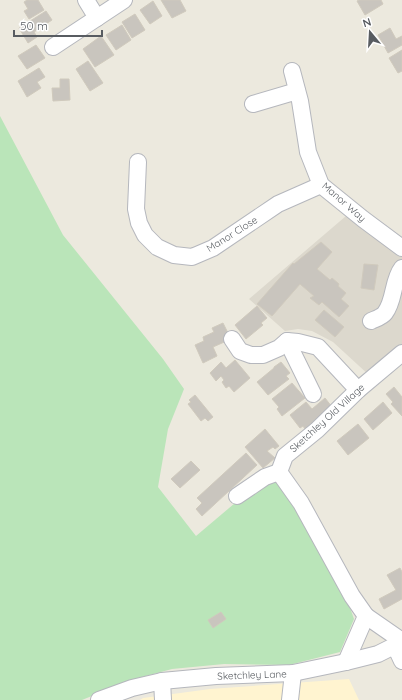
<svg xmlns="http://www.w3.org/2000/svg" width="402" height="700" font-family="Quicksand,sans-serif">
	<style>
		.commercial { fill: #fff4d0 }
		.education { fill: #dcd8cd }
		.green { fill: #bae5b9 }
		.building { fill: #c9c5be; stroke: #d0cabd }
		.lines { fill: none; stroke-linecap: round; stroke-linejoin: round }
		.minor-casing { stroke: #b5b7bd; stroke-width: 18 }
		.minor { stroke: #fff; stroke-width: 16 }
		.labels { text-anchor: middle; dominant-baseline: central; stroke-width: 3.5; stroke-linejoin: round; paint-order: stroke }
		.street-label { font-size: 10px; fill: #585c61; stroke: #fff }
	</style>
	<rect width="100%" height="100%" fill="#ece9de"/>
	<path class="commercial" d="M349,679L359,700H140L143,698L210,689Z"/>
	<path class="education" d="M346,216L370,228L402,252V351L370,376L333,342L312,331L298,329L285,331L249,299Z"/>
	<path class="green" d="M0,116L63,235L163,359L184,389L168,429L158,487L196,536L235,503L262,485L276,481L296,504L344,591L354,619L340,652L289,665L224,664L172,669L131,680L82,700H0Z"/>
	<g class="building">
		<path d="M27,0H38L44,10L29,19L24,11L28,9L24,2Z"/>
		<path d="M161,0H180L186,11L172,18Z"/>
		<path d="M359,0H381L383,4L365,15L357,1Z"/>
		<path d="M153,1L162,16L150,24L140,10Z"/>
		<path d="M46,11L52,20L34,32L37,37L28,43L19,28Z"/>
		<path d="M135,14L145,30L132,38L122,22Z"/>
		<path d="M122,25L131,40L116,50L106,35Z"/>
		<path d="M390,28L396,39L402,36V45L388,53L378,35Z"/>
		<path d="M101,36L114,55L95,67L83,49Z"/>
		<path d="M36,45L45,58L27,69L18,56Z"/>
		<path d="M402,50V71L398,73L389,58Z"/>
		<path d="M88,61L103,83L90,91L76,69Z"/>
		<path d="M39,68L45,77L37,82L41,88L27,97L18,81Z"/>
		<path d="M60,79H69L70,100L53,101L52,88H60Z"/>
		<path d="M321,242L332,252L317,269L330,280L332,278L339,284L338,286L346,293L341,299L349,306L339,317L322,302L319,305L310,298L314,296L300,284L272,316L257,304L293,263L294,264Z"/>
		<path d="M364,264L378,265L374,290L361,288Z"/>
		<path d="M257,306L267,318L261,323L263,325L246,339L235,325Z"/>
		<path d="M324,310L344,327L335,337L315,320Z"/>
		<path d="M223,323L231,339L213,347L217,356L203,363L195,345L204,341L203,337L214,332L212,328Z"/>
		<path d="M235,360L250,378L234,392L229,386L226,388L222,382L224,380L221,376L216,381L210,373L221,362L226,368Z"/>
		<path d="M281,362L290,373L286,376L289,379L268,395L257,382L274,368V367Z"/>
		<path d="M292,383L305,398L282,416L277,409L279,407L272,399Z"/>
		<path d="M394,387L402,397V416L391,404L393,402L386,394Z"/>
		<path d="M195,395L213,417L208,421L205,418L201,421L188,404L191,402L189,400Z"/>
		<path d="M325,398L332,407L305,429L303,426L300,428L290,415L306,402L312,409Z"/>
		<path d="M383,402L392,413L373,430L364,419Z"/>
		<path d="M358,424L369,438L348,455L337,441Z"/>
		<path d="M265,429L279,446L275,449L273,447L267,451L275,458L263,468L245,447Z"/>
		<path d="M246,453L257,465L202,516L196,509L202,503L197,498Z"/>
		<path d="M191,461L200,470L180,488L171,479Z"/>
		<path d="M400,568L402,572V599L384,609L379,599L396,590L387,575Z"/>
		<path d="M221,612L226,619L213,628L208,620Z"/>
	</g>
	<g class="lines">
		<g class="minor-casing">
			<g id="minor">
				<path d="M86,0L97,18"/>
				<path d="M53,47L124,0"/>
				<path d="M292,71L300,101L308,152L321,185L363,219L402,248"/>
				<path d="M253,104L297,91"/>
				<path d="M138,162L136,209L139,223L145,235L157,247L174,255L192,257L213,248L278,204L321,185"/>
				<path d="M371,321C375,319 382,317 385,313C395,300 392,281 402,268"/>
				<path d="M232,339L240,351L251,355H263L279,348L287,341L298,342L318,347L358,390"/>
				<path d="M287,341L313,394"/>
				<path d="M237,496L265,477L279,472"/>
				<path d="M366,616L402,641"/>
				<path d="M395,646L402,661"/>
				<path d="M346,662L366,616L352,596L301,503L279,472L285,456L317,430L358,390L402,353"/>
				<path d="M162,681L163,700"/>
				<path d="M99,700L132,688L162,681L216,676L293,673L346,662L378,654L402,642"/>
				<path d="M290,700L293,673"/>
			</g>
		</g>
		<use href="#minor" class="minor"/>
	</g>
	<g class="labels">
		<g class="street-label">
			<text transform="translate(344 202) rotate(41)">Manor Way</text>
			<text transform="translate(232 234) rotate(-32)">Manor Close</text>
			<text transform="translate(327 418) rotate(-42)">Sketchley Old Village</text>
			<text transform="translate(252 675) rotate(-2)">Sketchley Lane</text>
		</g>
	</g>
	<g transform="translate(370 32) rotate(342)" stroke="#ffffff" stroke-width="3" paint-order="stroke">
	<path d="M0-3L7 15L0 10L-7 15Z" fill="#585c61"/>
	<text y="-6" font-size="11" font-weight="bold" text-anchor="middle" fill="#585c61">N</text>
	</g>
	<path d="M14 30v6h88v-6" fill="none" stroke="#585c61" stroke-width="2"/>
	<text x="20" y="30" font-size="12" fill="#585c61" stroke="#ffffff" stroke-width="3" paint-order="stroke">50 m</text>
</svg>
